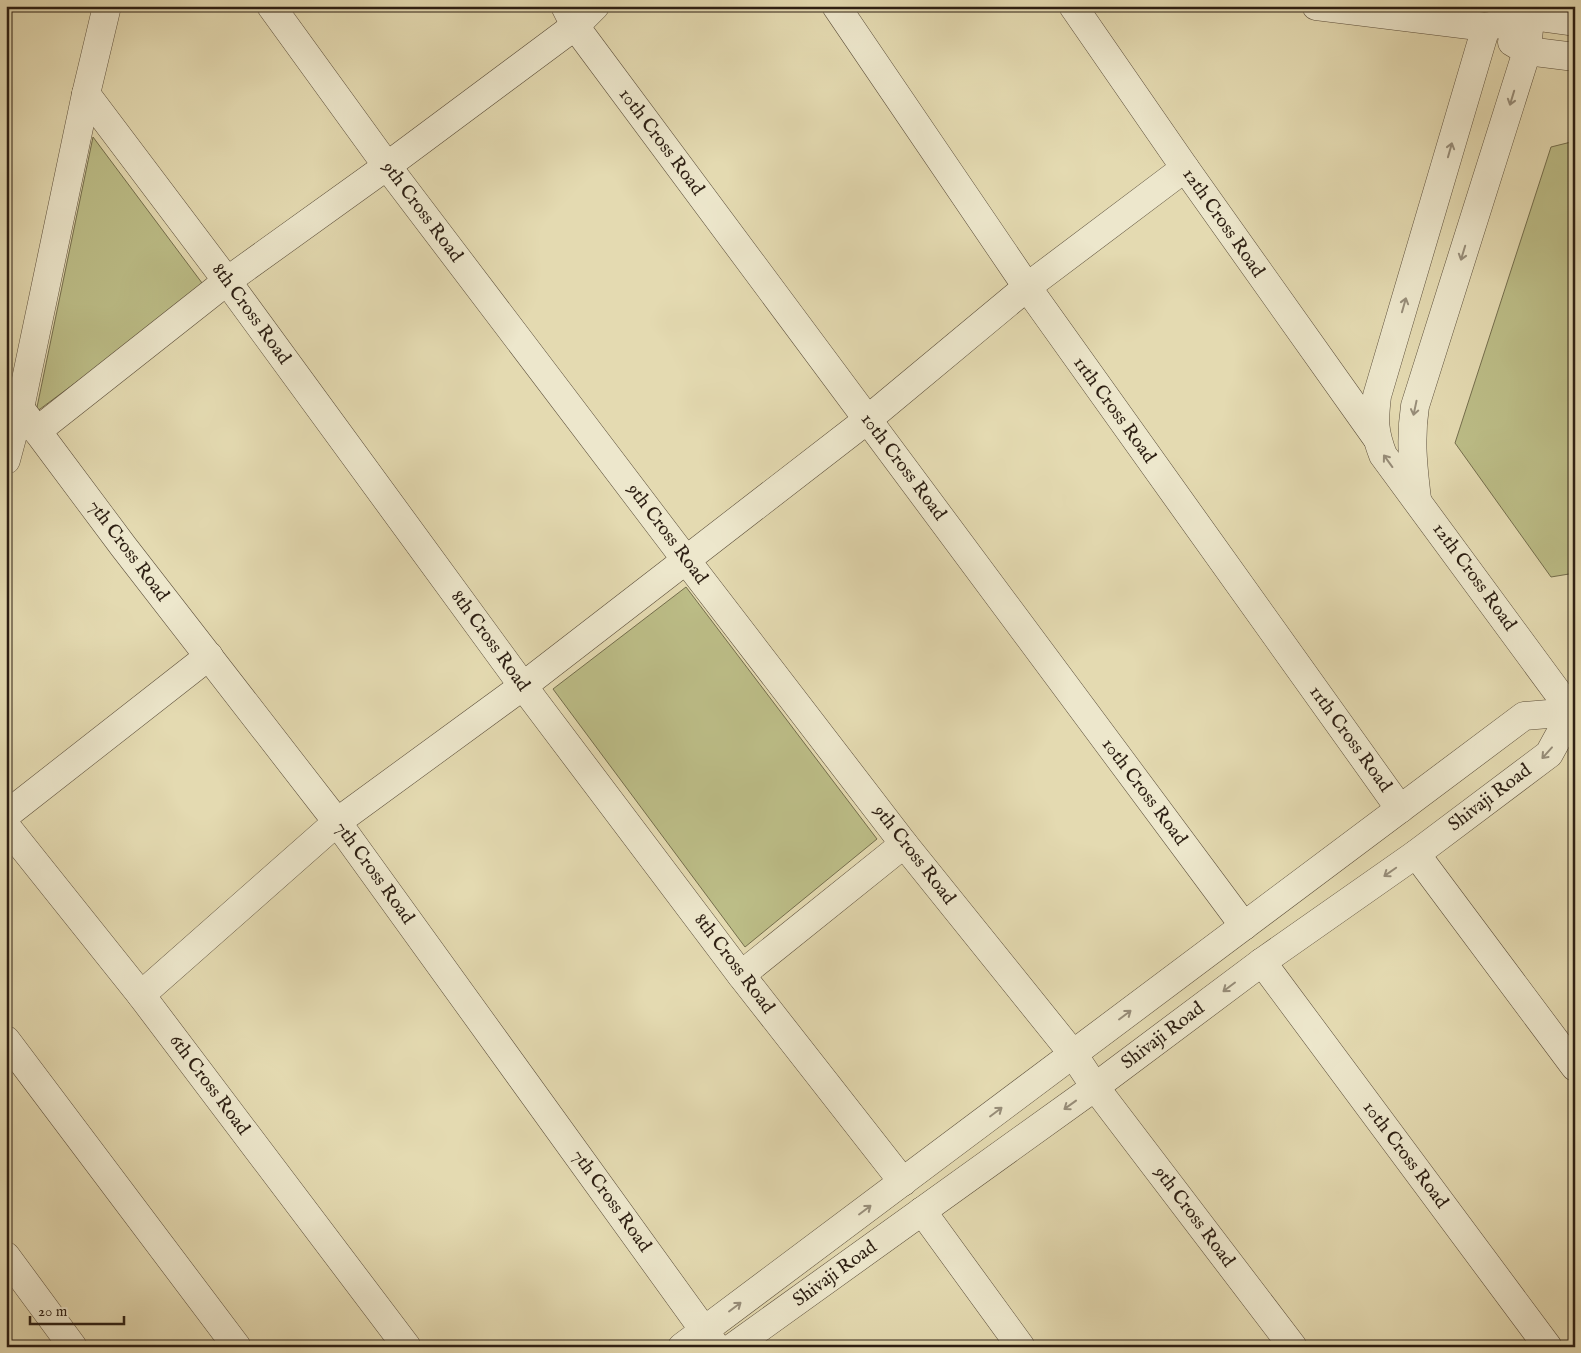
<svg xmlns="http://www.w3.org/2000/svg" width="1581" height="1353" font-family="'IM FELL English',serif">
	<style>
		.green { fill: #bcbd87; stroke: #746e4d }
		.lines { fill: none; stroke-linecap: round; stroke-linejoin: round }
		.minor-casing { stroke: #5b4e3a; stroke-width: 29 }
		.minor { stroke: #ede7cc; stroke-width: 28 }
		.oneway { stroke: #978d79 }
		.labels { text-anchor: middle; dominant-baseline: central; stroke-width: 5; stroke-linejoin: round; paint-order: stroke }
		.street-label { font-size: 19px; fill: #2d1f13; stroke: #ede7cc }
	</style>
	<rect width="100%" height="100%" fill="#e4dab1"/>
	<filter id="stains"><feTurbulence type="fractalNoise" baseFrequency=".004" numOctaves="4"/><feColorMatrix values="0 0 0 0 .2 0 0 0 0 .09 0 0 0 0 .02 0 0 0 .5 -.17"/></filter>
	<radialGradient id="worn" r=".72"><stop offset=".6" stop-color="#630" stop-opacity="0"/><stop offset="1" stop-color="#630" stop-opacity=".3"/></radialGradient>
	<g class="green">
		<path d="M93,137L205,287L36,412Z"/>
		<path d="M1575,141V573L1551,577L1455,443L1551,147Z"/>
		<path d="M686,587L877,839L745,947L553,689Z"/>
	</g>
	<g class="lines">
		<g class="minor-casing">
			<g id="minor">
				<path d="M271,6L387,166L686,560L904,844L1073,1054L1095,1087L1293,1347"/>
				<path d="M565,6L575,26L1244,926"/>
				<path d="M836,6L1027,287L1400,809"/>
				<path d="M1073,6L1185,168L1376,437"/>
				<path d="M1316,6L1486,27L1531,16L1575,22"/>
				<path d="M1486,27L1377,396C1374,421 1374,432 1383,455L1575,716"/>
				<path d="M1512,42L1527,51L1575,57"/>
				<path d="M86,94L227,281L523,686L741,975L903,1182"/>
				<path d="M20,408L123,546L337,822L716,1347"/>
				<path d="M37,431L227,281L387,166L575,26L595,6"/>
				<path d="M6,460L20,408L86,94L107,6"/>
				<path d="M1417,499C1413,466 1410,439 1415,406L1527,51L1531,6"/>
				<path d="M6,815L209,656"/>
				<path d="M6,826L141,995L407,1347"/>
				<path d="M1416,854L1575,1067"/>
				<path d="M1262,962L1548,1347"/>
				<path d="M741,975L904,844"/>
				<path d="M141,995L337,822L523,686L686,560L867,420L1027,287L1185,168"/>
				<path d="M6,1040L237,1347"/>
				<path d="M922,1211L1021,1347"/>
				<path d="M6,1256L73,1347"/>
				<path d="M682,1347L1524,716L1572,712"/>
				<path d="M733,1347L1095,1087L1262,962L1416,854L1549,754L1572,712L1575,710"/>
			</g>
		</g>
		<use href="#minor" class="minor"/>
	</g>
	<defs><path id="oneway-shaft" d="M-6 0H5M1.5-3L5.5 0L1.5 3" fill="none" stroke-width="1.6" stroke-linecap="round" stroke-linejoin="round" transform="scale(1.25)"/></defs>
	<g class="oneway">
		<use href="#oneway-shaft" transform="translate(1512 98) rotate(107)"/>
		<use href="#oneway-shaft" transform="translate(1450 150) rotate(-74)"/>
		<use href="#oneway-shaft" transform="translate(1463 253) rotate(107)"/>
		<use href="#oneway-shaft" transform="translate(1404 305) rotate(-74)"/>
		<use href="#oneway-shaft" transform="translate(1415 408) rotate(102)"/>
		<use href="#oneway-shaft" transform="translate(1388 461) rotate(-126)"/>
		<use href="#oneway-shaft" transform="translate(1547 753) rotate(132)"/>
		<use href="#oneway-shaft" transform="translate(1390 872) rotate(145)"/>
		<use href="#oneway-shaft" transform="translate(1229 987) rotate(143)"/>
		<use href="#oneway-shaft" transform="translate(1125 1015) rotate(-37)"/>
		<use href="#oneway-shaft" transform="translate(1070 1105) rotate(144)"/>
		<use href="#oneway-shaft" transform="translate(996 1112) rotate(-37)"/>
		<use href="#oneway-shaft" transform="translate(865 1210) rotate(-37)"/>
		<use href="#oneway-shaft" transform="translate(735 1307) rotate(-37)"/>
	</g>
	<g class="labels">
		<g class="street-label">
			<text transform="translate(661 142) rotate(53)">10th Cross Road</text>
			<text transform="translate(422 212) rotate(53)">9th Cross Road</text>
			<text transform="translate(1223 223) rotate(55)">12th Cross Road</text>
			<text transform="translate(251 314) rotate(54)">8th Cross Road</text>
			<text transform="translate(1114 410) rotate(54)">11th Cross Road</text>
			<text transform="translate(903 467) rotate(53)">10th Cross Road</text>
			<text transform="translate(667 534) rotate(53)">9th Cross Road</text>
			<text transform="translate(128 551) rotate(53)">7th Cross Road</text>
			<text transform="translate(1474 577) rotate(54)">12th Cross Road</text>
			<text transform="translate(490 641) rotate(54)">8th Cross Road</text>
			<text transform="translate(1350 739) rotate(54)">11th Cross Road</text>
			<text transform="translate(1144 792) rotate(53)">10th Cross Road</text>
			<text transform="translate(1490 798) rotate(-37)">Shivaji Road</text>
			<text transform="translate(914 855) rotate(52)">9th Cross Road</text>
			<text transform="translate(374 873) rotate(54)">7th Cross Road</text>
			<text transform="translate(734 964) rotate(53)">8th Cross Road</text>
			<text transform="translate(1163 1036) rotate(-37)">Shivaji Road</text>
			<text transform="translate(209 1085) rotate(53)">6th Cross Road</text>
			<text transform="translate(1405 1155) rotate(53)">10th Cross Road</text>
			<text transform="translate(611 1201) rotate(54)">7th Cross Road</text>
			<text transform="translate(1194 1217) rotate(53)">9th Cross Road</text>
			<text transform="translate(835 1274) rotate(-36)">Shivaji Road</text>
		</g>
	</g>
	<rect width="1581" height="1353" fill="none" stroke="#e4dab1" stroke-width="25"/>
	<rect x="8" y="8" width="1566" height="1338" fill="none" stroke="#2d1f13" stroke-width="2.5"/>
	<rect x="12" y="12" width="1556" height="1328" fill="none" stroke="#2d1f13"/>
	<path d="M30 1316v8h94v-8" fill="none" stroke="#2d1f13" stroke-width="2.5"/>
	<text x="38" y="1316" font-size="15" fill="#2d1f13" stroke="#ede7cc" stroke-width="4" paint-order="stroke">20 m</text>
	<rect width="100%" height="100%" filter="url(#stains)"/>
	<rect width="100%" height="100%" fill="url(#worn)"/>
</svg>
